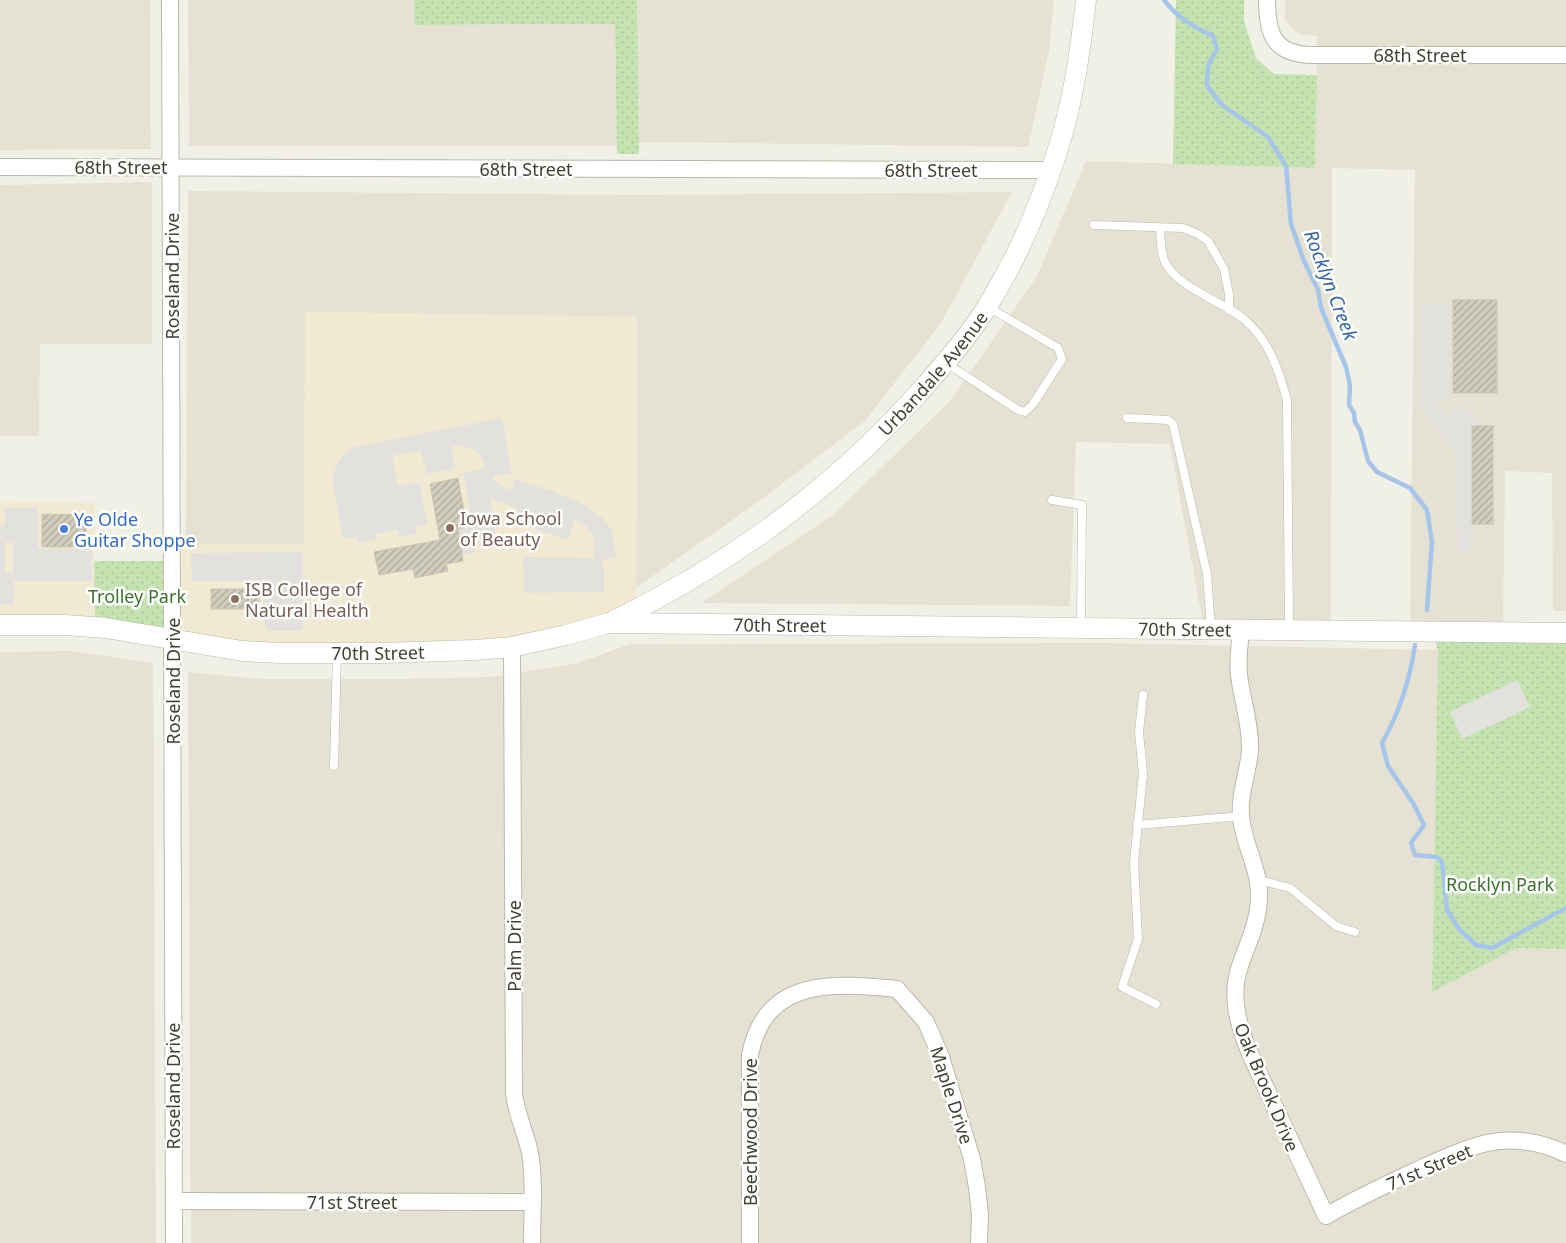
<svg xmlns="http://www.w3.org/2000/svg" width="1566" height="1243" font-family="'Noto Sans',sans-serif">
	<style>
		.residential { fill: #e5e2d4 }
		.commercial { fill: #f2e9d2 }
		.park { fill: url(#park-dots) }
		.parking { fill: #e3e1dd; fill-rule: evenodd }
		.lines { fill: none; stroke-linecap: round; stroke-linejoin: round }
		.stream { stroke: #a6c5ea; stroke-width: 4.5 }
		.building { fill: url(#building-hatch); stroke: #ccc5b0 }
		.service-casing { stroke: #bcb8a9; stroke-width: 9 }
		.minor-casing { stroke: #bcb8a9; stroke-width: 18 }
		.tertiary-casing { stroke: #bcb8a9; stroke-width: 21 }
		.service { stroke: #fff; stroke-width: 8 }
		.minor { stroke: #fff; stroke-width: 16 }
		.tertiary { stroke: #fff; stroke-width: 20 }
		.education-dot { fill: #8d6e63; stroke: #fff; stroke-width: 2 }
		.shop-dot { fill: #3f7fe0; stroke: #fff; stroke-width: 2 }
		.labels { text-anchor: middle; dominant-baseline: central; stroke-width: 5; stroke-linejoin: round; paint-order: stroke }
		.street-label { font-size: 18px; fill: #444036; stroke: #fff }
		.education-label { font-size: 18px; fill: #785e54; stroke: #fff; text-anchor: start }
		.shop-label { font-size: 18px; fill: #366cbe; stroke: #fff; text-anchor: start }
		.park-label { font-size: 18px; fill: #3d712d; stroke: #fff }
		.water-label { font-size: 19px; font-style: italic; fill: #3768a7; stroke: #fff }
	</style>
	<defs>
		<pattern id="park-dots" width="8" height="8" patternUnits="userSpaceOnUse" patternTransform="scale(1.25)"><rect width="8" height="8" fill="#c5e3b1"/><path d="M2 2h.1M6 6h.1" fill="none" stroke="#aac499" stroke-width="1.8" stroke-linecap="round"/></pattern>
		<pattern id="building-hatch" width="6" height="6" patternUnits="userSpaceOnUse" patternTransform="scale(1.25)"><rect width="6" height="6" fill="#d2cdbc"/><path d="M-1 1l2-2M0 6l6-6M5 7l2-2" fill="none" stroke="#aca89a"/></pattern>
	</defs>
	<rect width="100%" height="100%" fill="#f1f0e6"/>
	<g class="residential">
		<path d="M0,0H150L151,149L0,150Z"/>
		<path d="M188,0H414L415,25L615,24L617,146H189Z"/>
		<path d="M637,0H1054L1049,51L1028,147L639,142Z"/>
		<path d="M1285,0H1566V611H1553L1552,473L1505,471L1503,632L1410,631L1415,170L1332,168L1331,631L1204,629L1170,444L1076,442L1070,606L701,603L833,515L950,401L1036,278L1086,161L1315,168L1317,36L1298,34L1285,21Z"/>
		<path d="M152,182V344H40L39,436H0V185Z"/>
		<path d="M188,191L638,195L1012,192L941,323L865,421L759,501L636,588L637,317L306,312L304,544L186,545Z"/>
		<path d="M1101,643L1438,650L1432,991L1516,948L1566,949V1243H191L188,672L262,679H399L491,677L578,663L630,644Z"/>
		<path d="M72,651L153,663L156,1243H0V652Z"/>
	</g>
	<g class="commercial">
		<path d="M305,312L637,317L636,610L475,650L172,639V545L304,544Z"/>
		<path d="M0,501L95,503V627L0,625Z"/>
	</g>
	<g class="park">
		<path d="M414,0H637L639,154H617L615,24L414,25Z"/>
		<path d="M1176,0H1244V21L1256,58L1274,74L1317,75L1315,168L1173,164Z"/>
		<path d="M94,561H172V639L95,627Z"/>
		<path d="M1432,632L1566,633V949L1516,948L1432,992L1438,650Z"/>
	</g>
	<g class="parking">
		<path d="M1420,303H1450L1448,400L1437,401L1439,408L1444,412L1451,415L1456,406L1475,412L1476,420H1481L1480,426L1472,427L1474,550L1458,552L1455,452L1423,414L1420,402Z"/>
		<path d="M502,418L511,473L493,476L494,480L506,489H512L514,479L553,491L583,504L603,519L612,531L614,540L616,558L604,559L601,563L604,568V592L524,593L523,557L594,558V539L586,526L575,520L568,540L514,522L518,508L490,498L496,537L474,541L475,552L462,555L458,529L473,526L463,473L485,468L483,460L479,454L474,450L463,446H451L455,468L427,474L421,451L392,456L398,486L420,482L427,524L415,527L417,534L399,537L398,530L375,534L376,540L358,543L356,537L343,539L332,479L336,466L346,451L355,447Z"/>
		<path d="M5,508H38V549H92V581H14V604H0V527L5,526ZM5,542L13,543V573H5Z"/>
		<path d="M303,552V631H265L264,581H192L191,553Z"/>
		<path d="M1517,680L1530,707L1462,739L1450,712Z"/>
	</g>
	<g class="lines">
		<g class="stream">
			<path d="M1164,0C1179,19 1192,26 1213,36L1217,49L1208,66L1207,86L1222,105L1268,137L1286,166L1291,224L1304,261L1318,290L1321,308L1346,367L1350,385L1349,405L1354,413L1355,422L1360,430L1368,461L1377,472L1410,488L1427,510L1432,542L1427,610"/>
			<path d="M1415,645C1410,679 1399,713 1382,743L1388,766L1413,803L1424,825L1411,843L1415,855L1437,857L1442,862L1447,910L1459,929L1476,945L1492,948L1566,908"/>
		</g>
	</g>
	<g class="building">
		<rect x="1453" y="300" width="44" height="93"/>
		<rect x="1472" y="426" width="21" height="98"/>
		<path d="M458,478L467,527L458,529L463,561L446,564L448,571L415,578L413,569L379,575L374,552L440,540L430,484Z"/>
		<path d="M42,514L86,515V543H74V547H42Z"/>
		<rect x="211" y="589" width="48" height="20"/>
	</g>
	<g class="lines">
		<g class="service-casing">
			<g id="service">
				<path d="M1094,225L1183,228L1198,234L1208,241L1224,269L1229,294V310"/>
				<path d="M1160,228C1161,239 1160,252 1165,262C1178,289 1223,301 1245,320C1269,340 1279,371 1287,400L1289,628"/>
				<path d="M946,363L1018,410L1025,412L1033,404L1062,359L1058,348L988,307"/>
				<path d="M1127,418L1168,420L1173,424L1207,574L1211,629"/>
				<path d="M1052,500L1082,505L1081,626"/>
				<path d="M1143,695L1139,732L1143,774L1134,862L1138,939L1122,987L1156,1004"/>
				<path d="M334,766L337,653"/>
				<path d="M1137,825L1242,816"/>
				<path d="M1259,880L1290,888L1336,926L1355,932"/>
			</g>
		</g>
		<g class="minor-casing">
			<g id="minor">
				<path d="M170,0L174,1243"/>
				<path d="M1267,0C1267,35 1274,54 1312,55H1566"/>
				<path d="M0,167L1051,170"/>
				<path d="M1241,630C1240,645 1237,660 1239,675C1242,700 1251,724 1250,750C1248,777 1237,796 1242,824C1248,856 1263,875 1258,909C1256,928 1247,945 1241,963C1229,994 1238,1025 1250,1054L1326,1216C1355,1199 1385,1185 1415,1171C1439,1160 1462,1149 1487,1143C1512,1137 1543,1142 1566,1154"/>
				<path d="M512,647L514,1093C516,1114 526,1133 530,1153C535,1181 532,1215 532,1243"/>
				<path d="M174,1201L531,1202"/>
				<path d="M750,1243V1055C765,977 833,983 897,989L926,1022L941,1057L972,1159L977,1187L980,1215L979,1243"/>
			</g>
		</g>
		<g class="tertiary-casing">
			<g id="tertiary">
				<path id="s1" d="M613,621C727,566 830,491 915,397C941,368 966,340 987,307C1015,262 1037,212 1054,161C1072,110 1080,54 1086,0"/>
				<path id="s2" d="M0,625H65L106,628L242,651L280,653H382L475,650L512,647L566,635L609,623L1566,633"/>
			</g>
		</g>
		<use href="#service" class="service"/>
		<use href="#minor" class="minor"/>
		<use href="#tertiary" class="tertiary"/>
	</g>
	<g class="education-dot">
		<circle cx="450" cy="528" r="5"/>
		<circle cx="235" cy="599" r="5"/>
	</g>
	<circle class="shop-dot" cx="64" cy="529" r="5"/>
	<g class="labels">
		<g class="street-label">
			<text x="1420" y="55">68th Street</text>
			<text x="121" y="167">68th Street</text>
			<text x="526" y="169">68th Street</text>
			<text x="931" y="170">68th Street</text>
			<text transform="translate(172 276) rotate(-90)">Roseland Drive</text>
			<text stroke="none"><textPath href="#s1" startOffset="408">Urbandale Avenue</textPath></text>
			<text stroke="none"><textPath href="#s2" startOffset="785">70th Street</textPath></text>
			<text stroke="none"><textPath href="#s2" startOffset="1190">70th Street</textPath></text>
			<text stroke="none"><textPath href="#s2" startOffset="380">70th Street</textPath></text>
			<text transform="translate(173 681) rotate(-90)">Roseland Drive</text>
			<text transform="translate(514 946) rotate(-90)">Palm Drive</text>
			<text transform="translate(173 1086) rotate(-90)">Roseland Drive</text>
			<text transform="translate(1267 1087) rotate(67)">Oak Brook Drive</text>
			<text transform="translate(952 1095) rotate(72)">Maple Drive</text>
			<text transform="translate(750 1132) rotate(-90)">Beechwood Drive</text>
			<text transform="translate(1429 1167) rotate(-23)">71st Street</text>
			<text x="352" y="1202">71st Street</text>
		</g>
		<g class="education-label">
			<text x="460" y="518">Iowa School<tspan x="460" dy="21">of Beauty</tspan></text>
			<text x="245" y="589">ISB College of<tspan x="245" dy="21">Natural Health</tspan></text>
		</g>
		<g class="shop-label">
			<text x="74" y="519">Ye Olde<tspan x="74" dy="21">Guitar Shoppe</tspan></text>
		</g>
		<g class="park-label">
			<text x="137" y="596">Trolley Park</text>
			<text x="1500" y="884">Rocklyn Park</text>
		</g>
		<g class="water-label">
			<text transform="translate(1331 285) rotate(69)">Rocklyn Creek</text>
		</g>
	</g>
</svg>
